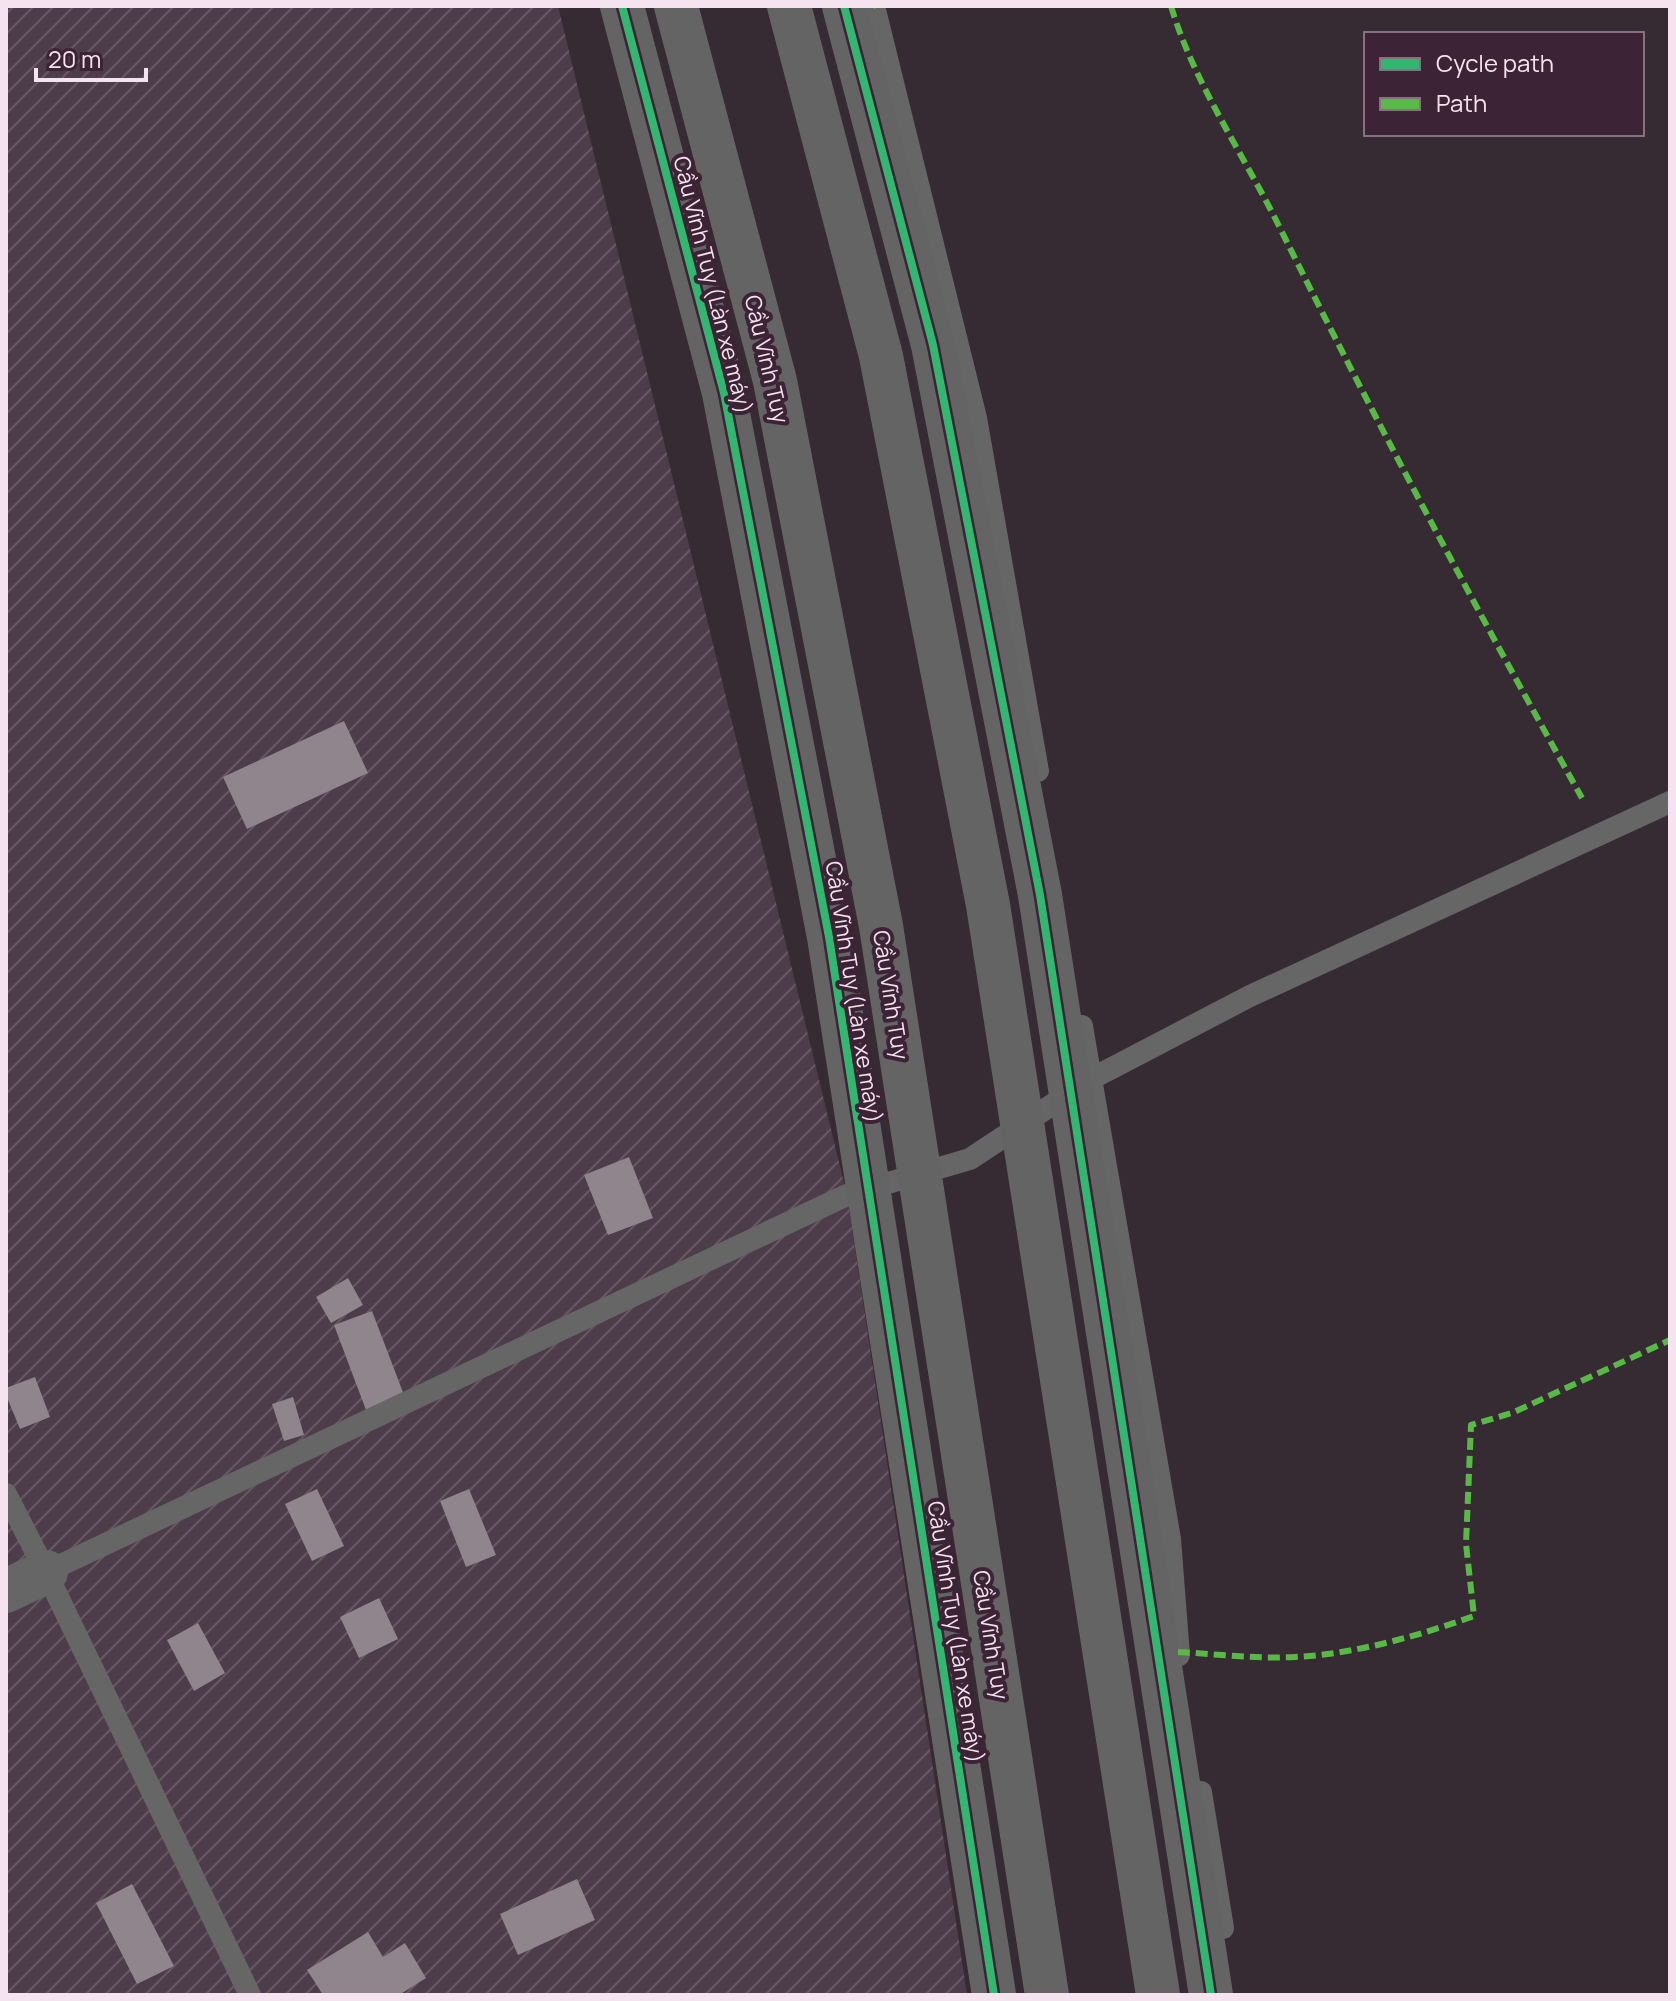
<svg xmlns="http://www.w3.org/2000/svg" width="1676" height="2001" font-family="Manrope,sans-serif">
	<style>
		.garden { fill: url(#garden-furrows) }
		.building { fill: #90848d }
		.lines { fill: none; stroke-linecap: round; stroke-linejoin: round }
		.lane { stroke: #656665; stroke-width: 22 }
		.street { stroke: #656665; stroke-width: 44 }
		.highway-bridge { stroke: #656465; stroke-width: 44 }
		.quiet { stroke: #58b947; stroke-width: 6; stroke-dasharray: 12 6; stroke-linecap: butt }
		.cycleway-casing { stroke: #3c2436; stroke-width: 13 }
		.cycleway { stroke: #33b770; stroke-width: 8 }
		.labels { text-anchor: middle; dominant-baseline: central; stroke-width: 8; stroke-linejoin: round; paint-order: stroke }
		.street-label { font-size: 22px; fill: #f5e4f0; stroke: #3c2436 }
	</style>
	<defs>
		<pattern id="garden-furrows" width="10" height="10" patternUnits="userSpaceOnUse" patternTransform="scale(2)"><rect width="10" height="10" fill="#4d3c49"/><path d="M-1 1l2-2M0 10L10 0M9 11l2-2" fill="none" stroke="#675864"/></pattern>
	</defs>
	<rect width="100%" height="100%" fill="#362a33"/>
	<path class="garden" d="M6,6H558L847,1195L967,1995H6Z"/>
	<g class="building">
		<path d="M344,721L368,773L247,829L223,777Z"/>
		<path d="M629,1157L653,1218L608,1235L584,1175Z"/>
		<path d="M348,1278L363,1305L331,1323L316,1297Z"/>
		<path d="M372,1311L404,1395L366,1410L334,1325Z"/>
		<path d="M35,1377L50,1417L20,1429L6,1395V1388Z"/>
		<path d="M293,1397L304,1435L284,1441L272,1404Z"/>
		<path d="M317,1489L344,1546L312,1561L285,1504Z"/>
		<path d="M469,1489L496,1555L466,1567L440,1501Z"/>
		<path d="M379,1598L398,1639L359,1658L340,1617Z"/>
		<path d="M198,1623L225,1673L194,1691L167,1640Z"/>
		<path d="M577,1879L595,1920L518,1955L500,1914Z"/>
		<path d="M132,1884L174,1966L137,1984L96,1903Z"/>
		<path d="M368,1932L383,1957L405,1943L426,1978L399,1995H323L307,1970Z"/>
	</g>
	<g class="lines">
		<g class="lane">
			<path d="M874,6L976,418L1038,771"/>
			<path d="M1082,1026L1170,1539L1179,1655"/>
			<path d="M6,1494L46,1572L250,1995"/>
			<path d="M46,1572L847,1195L970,1159L1091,1079L1250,996L1670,802"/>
			<path d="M1201,1792L1223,1928"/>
		</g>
		<path class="street" d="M6,1591L46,1572"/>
		<g class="highway-bridge">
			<path d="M622,6L724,393L829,937L994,1995"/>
			<path d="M676,6L775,381L881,926L1047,1995"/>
			<path d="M789,6L881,356L988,905L1158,1995"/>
			<path d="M844,6L933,345L1040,895L1211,1995"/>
		</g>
		<g class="quiet">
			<path d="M874,6H875"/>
			<path d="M1171,6C1194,83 1242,152 1278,224C1374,418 1476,609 1582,798"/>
			<path d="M1178,1652C1216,1654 1256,1659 1295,1657C1355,1654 1418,1636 1474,1616L1466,1544L1471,1425L1512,1413L1670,1340"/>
		</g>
		<g class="cycleway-casing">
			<g id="cycleway">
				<path d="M622,6L724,393L829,937L994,1995"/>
				<path d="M844,6L933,345L1040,895L1211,1995"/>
			</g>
		</g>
		<use href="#cycleway" class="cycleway"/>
	</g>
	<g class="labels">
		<g class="street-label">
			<text transform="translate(713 285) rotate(76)">Cầu Vĩnh Tuy (Làn xe máy)</text>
			<text transform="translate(767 359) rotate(77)">Cầu Vĩnh Tuy</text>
			<text transform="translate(854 992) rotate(81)">Cầu Vĩnh Tuy (Làn xe máy)</text>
			<text transform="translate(891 995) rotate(81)">Cầu Vĩnh Tuy</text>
			<text transform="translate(956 1632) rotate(81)">Cầu Vĩnh Tuy (Làn xe máy)</text>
			<text transform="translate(991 1635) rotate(81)">Cầu Vĩnh Tuy</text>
		</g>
	</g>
	<rect width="1676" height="2001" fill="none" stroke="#f5e4f0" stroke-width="16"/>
	<rect x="1364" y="32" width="280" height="104" fill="#3c2436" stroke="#867180" stroke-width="2"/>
	<rect x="1380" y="58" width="40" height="12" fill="#33b770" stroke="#867180" stroke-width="2"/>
	<text x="1436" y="72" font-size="24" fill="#f5e4f0">Cycle path</text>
	<rect x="1380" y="98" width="40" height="12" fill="#58b947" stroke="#867180" stroke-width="2"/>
	<text x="1436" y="112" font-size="24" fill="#f5e4f0">Path</text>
	<path d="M36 68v12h110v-12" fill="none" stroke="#f5e4f0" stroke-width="4"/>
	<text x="48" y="68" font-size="24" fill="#f5e4f0" stroke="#3c2436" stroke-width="6" paint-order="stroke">20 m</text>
</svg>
